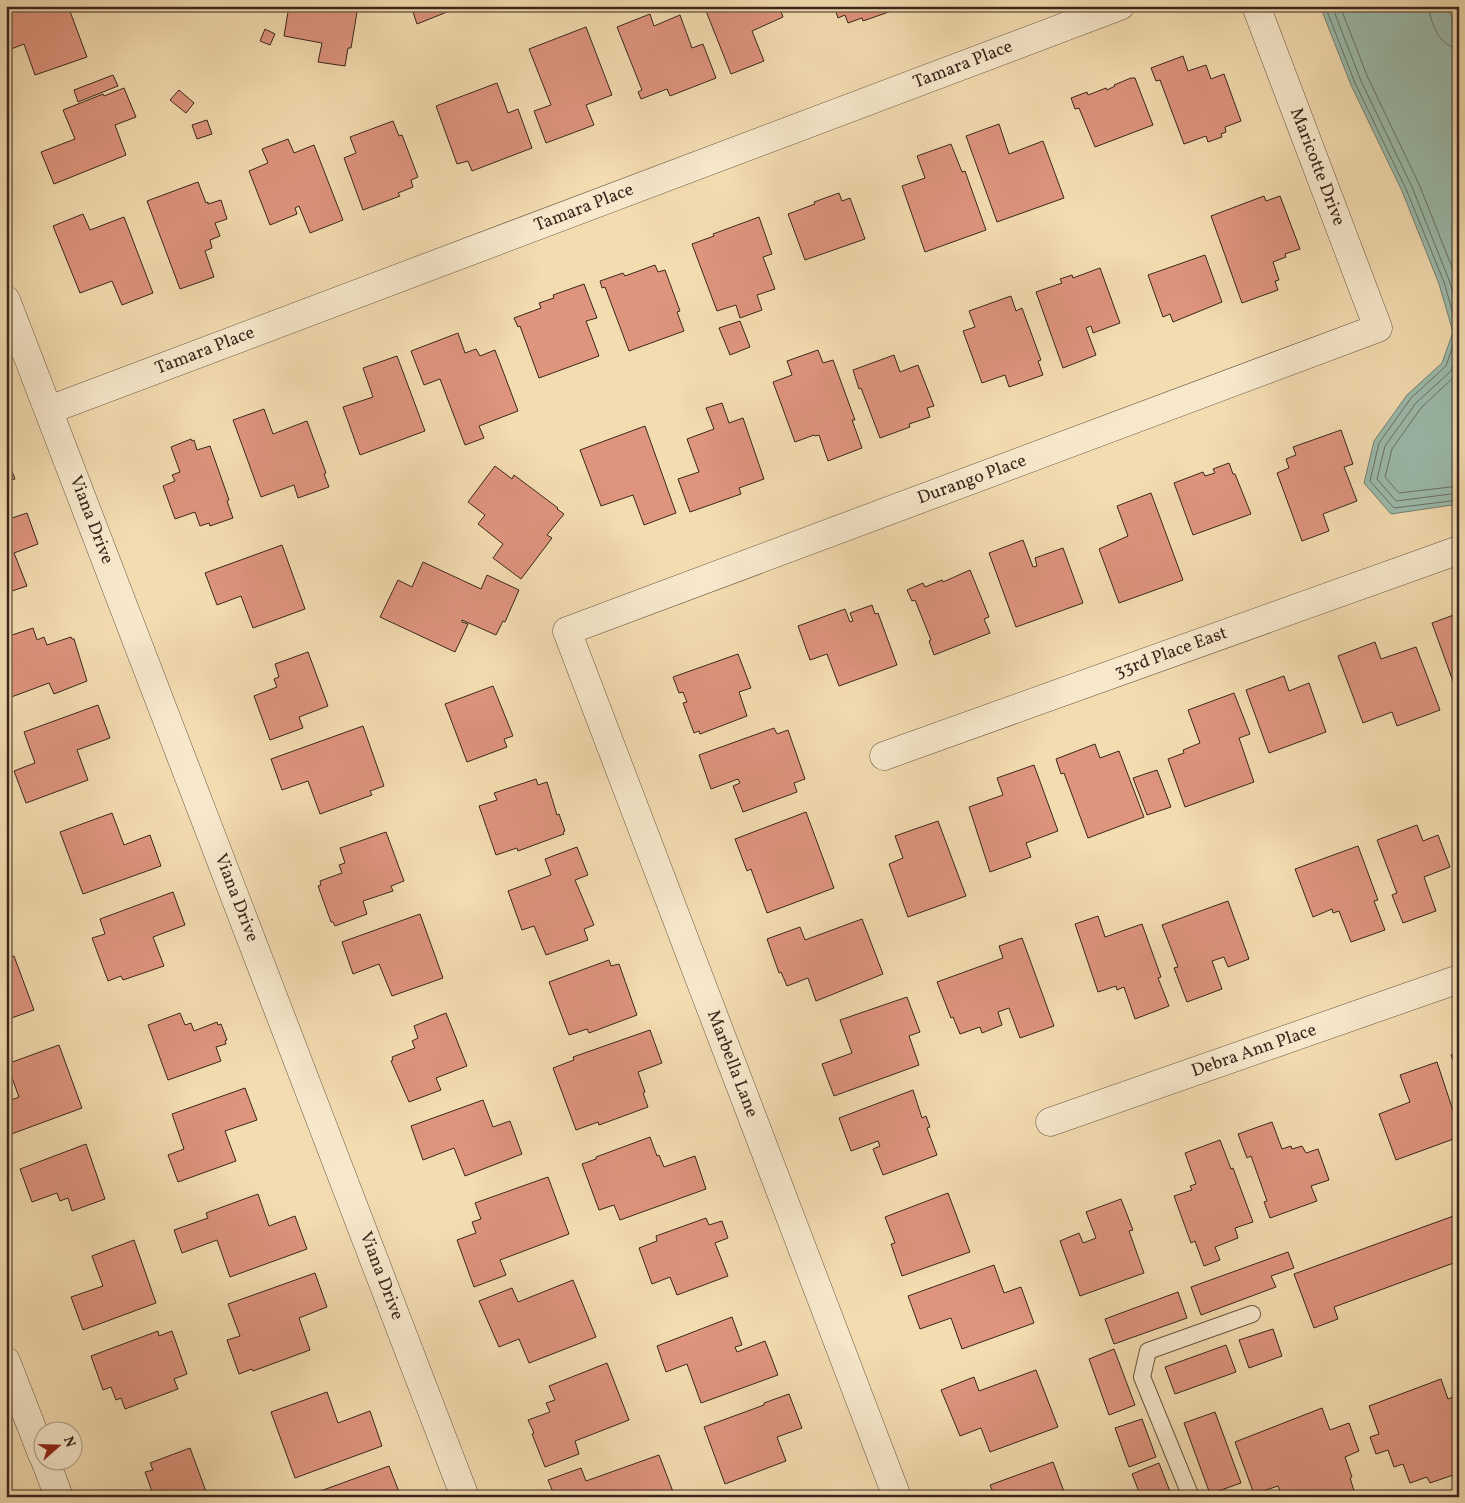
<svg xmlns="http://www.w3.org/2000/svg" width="1465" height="1503" font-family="Vollkorn,serif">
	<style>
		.water { fill: #9bbbac; stroke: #748073 }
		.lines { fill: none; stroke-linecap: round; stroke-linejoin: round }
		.shore { stroke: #6a7165; stroke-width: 1 }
		.building { fill: #de947d; stroke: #3a271e }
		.service-casing { stroke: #685442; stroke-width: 18 }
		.minor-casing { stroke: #685442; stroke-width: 29 }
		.service { stroke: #f7e8cc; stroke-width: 16 }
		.minor { stroke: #f7e8cc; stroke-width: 28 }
		.labels { text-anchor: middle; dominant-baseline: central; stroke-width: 5; stroke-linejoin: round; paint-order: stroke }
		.street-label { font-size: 18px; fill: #3a271e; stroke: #f7e8cc }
	</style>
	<rect width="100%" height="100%" fill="#f3dcb0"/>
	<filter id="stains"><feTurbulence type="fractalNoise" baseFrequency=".004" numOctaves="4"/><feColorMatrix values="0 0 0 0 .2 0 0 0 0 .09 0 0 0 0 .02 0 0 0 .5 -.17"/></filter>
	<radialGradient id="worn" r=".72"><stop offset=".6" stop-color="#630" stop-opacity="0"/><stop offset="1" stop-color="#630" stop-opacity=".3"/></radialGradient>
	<path class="water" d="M1320,6H1447L1459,35V504L1391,514L1364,483L1374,441L1407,395L1442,363L1453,332L1439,284L1402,191L1351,85Z"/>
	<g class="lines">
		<g class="shore">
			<path d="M1325,6L1355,83L1406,189L1444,282L1458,331L1446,366L1411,398L1379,443L1370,481L1394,508L1459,500"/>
			<path d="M1332,6L1361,81L1412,187L1449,280L1459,312"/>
			<path d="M1340,6L1368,78L1419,184L1459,285"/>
			<path d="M1429,6C1430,23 1440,48 1459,48"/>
			<path d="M1459,350L1451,371L1416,403L1385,446L1377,479L1396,501L1459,493"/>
			<path d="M1459,372L1421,408L1392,449L1385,477L1399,493L1459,486"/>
		</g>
	</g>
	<g class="building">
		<path d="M24,6H68L87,57L35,75L24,44L6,51V13Z"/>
		<path d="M289,6H358L351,48H348L345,66L318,62L322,43L284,36Z"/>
		<path d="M411,6H462L417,24Z"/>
		<path d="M704,6H779L783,17L752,31L764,61L731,74Z"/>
		<path d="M834,6H902L903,7L863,21L862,18L848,23L845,15L838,18Z"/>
		<path d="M650,14L654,26L680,15L692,48L703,44L716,78L670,96L667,89L641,99L638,92L642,90L617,27Z"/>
		<path d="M586,27L612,95L586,105L594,125L546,143L534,111L551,105L529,49Z"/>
		<path d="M265,29L275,34L270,45L260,41Z"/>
		<path d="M1183,56L1188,71L1206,65L1211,79L1224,74L1241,121L1225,127L1226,132L1221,134L1222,137L1208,142L1206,136L1184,144L1160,80L1156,81L1151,68Z"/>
		<path d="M113,75L118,86L78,102L74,90Z"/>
		<path d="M1131,78H1135L1153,125L1095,147L1079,108L1075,109L1071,98L1087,92L1088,95L1106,88L1107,90L1115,86L1114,85Z"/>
		<path d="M497,83L508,113L518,109L532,148L472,171L468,161L457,164L436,106Z"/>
		<path d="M124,88L136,117L115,125L126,155L54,184L41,152L75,139L63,110L103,94L104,96Z"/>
		<path d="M179,90L194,103L186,113L170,100Z"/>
		<path d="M207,120L212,134L197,139L192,125Z"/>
		<path d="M393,121L399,136L402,135L418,177L411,180L413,187L398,193L400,196L363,210L344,158L356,153L350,137Z"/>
		<path d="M999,124L1009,154L1043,141L1064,198L997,222L966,136Z"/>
		<path d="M288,139L294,153L314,145L343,220L310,233L299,206L295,208L297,214L270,225L249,171L268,163L262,149Z"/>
		<path d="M951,144L962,172L965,171L986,230L925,252L902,186L925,178L917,156Z"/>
		<path d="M198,182L206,203L208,202V204L221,200L227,219L215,223L220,236L210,240L212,248L205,251L214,277L180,289L147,201Z"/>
		<path d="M839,193L842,201L850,198L865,239L805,260L788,214L815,204L814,202Z"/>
		<path d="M1264,196L1266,201L1280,196L1300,249L1285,254L1286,257L1273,262L1279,280L1275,281L1278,290L1242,303L1211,216Z"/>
		<path d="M83,214L90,230L124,217L153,293L122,305L112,281L80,293L53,226Z"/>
		<path d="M759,217L772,254L763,257L775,289L757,295L762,310L740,318L736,305L717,311L692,244L714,236L713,234Z"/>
		<path d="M1205,255L1222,302L1173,322L1170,314L1163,317L1148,275Z"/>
		<path d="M655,265L658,272L665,270L680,311L677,312L684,331L629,351L605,287L602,288L600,281L623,273L625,276Z"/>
		<path d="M1100,268L1120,323L1093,333L1091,326L1086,328L1096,355L1063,368L1036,292L1062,283L1060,279L1072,275L1073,278Z"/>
		<path d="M584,284L597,318L586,321L599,356L539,378L520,326L518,327L514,318L541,308L539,303L554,298L553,295Z"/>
		<path d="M1011,296L1016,311L1022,308L1041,360L1038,361L1043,375L1009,387L1005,375L982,383L963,331L975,327L969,311Z"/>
		<path d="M740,321L750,347L730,355L719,328Z"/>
		<path d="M458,333L465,353L476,349L480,356L495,350L518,411L479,426L484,438L465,445L440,379L424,385L411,351Z"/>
		<path d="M818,350L823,363L833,360L855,420H852L862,448L828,461L819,435L815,436L814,435L795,442L773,382L792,375L787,361Z"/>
		<path d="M894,355L900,372L918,365L934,406L927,408L930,417L909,424L910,427L880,438L861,388L859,389L853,370Z"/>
		<path d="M397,356L425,431L360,455L343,407L373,397L363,368Z"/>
		<path d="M722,403L729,423L743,418L764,479L739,488L741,494L690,512L678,479L699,472L687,439L714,429L706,408Z"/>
		<path d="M264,409L273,434L307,421L326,473L324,474L329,487L298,498L294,485L261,497L233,420Z"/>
		<path d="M645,426L676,513L644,525L633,495L601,506L580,450Z"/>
		<path d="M1341,430L1353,464L1344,467L1357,501L1323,514L1329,531L1302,541L1277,473L1289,468L1286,459L1296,455L1293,447Z"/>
		<path d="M191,439L192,441L194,440L197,450L210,446L229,500L227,501L233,518L210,526L209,523L200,526L195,512L175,519L163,486L175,481L172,475L180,472L171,447Z"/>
		<path d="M6,456L15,479L6,482Z"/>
		<path d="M1229,463L1233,474H1235L1251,514L1193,535L1174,483L1203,472L1205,476L1215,473L1213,469Z"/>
		<path d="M495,466L512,479L514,475L558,508L557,509L564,514L547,535L552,538L521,579L493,558L503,544L478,524L485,515L468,502Z"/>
		<path d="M1151,493L1183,580L1119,603L1099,549L1128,536L1117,506Z"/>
		<path d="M27,513L38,544L14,553L27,586L6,593V520Z"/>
		<path d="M1023,540L1033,567L1037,566L1035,558L1063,548L1083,603L1016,627L989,553Z"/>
		<path d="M282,545L305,609L253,628L241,596L217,605L205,573Z"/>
		<path d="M423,562L481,589L487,575L519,590L505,622L503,621L496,635L462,620V622L468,624L455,652L380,617L398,580L412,587Z"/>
		<path d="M970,570L989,617L984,619L990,633L934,655L929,641L931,640L915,600L912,601L907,590L923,583L925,587L942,580L943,582Z"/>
		<path d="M872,605L875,614L878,613L897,665L839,686L827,654L810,660L798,626L845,609L850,622L853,621L850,613Z"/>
		<path d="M1459,613V685L1455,687L1432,623Z"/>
		<path d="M33,628L37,640L44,637L47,645L71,637L72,639H74L87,681L54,694L49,683L6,699V668L9,667L6,658V637Z"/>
		<path d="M1375,642L1381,659L1416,647L1440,710L1397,726L1392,712L1363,723L1338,656Z"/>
		<path d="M308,652L328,706L299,717L303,728L270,740L254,696L277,687L274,679L279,677L275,664Z"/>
		<path d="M738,654L751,688L739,692L747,716L700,734L699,731L694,733L683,703L687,702L683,692L679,693L673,677Z"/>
		<path d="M1284,676L1289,691L1309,683L1326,732L1269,753L1246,690Z"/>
		<path d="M493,686L513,736L504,739L507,747L467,762L445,704Z"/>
		<path d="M1234,693L1250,734L1239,738L1254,782L1185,807L1168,759L1184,753L1183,750L1200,743L1188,710Z"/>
		<path d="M98,705L110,738L77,750L88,780L26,803L14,771L35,763L24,732Z"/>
		<path d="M363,726L384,786L370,791L372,795L320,814L308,781L282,790L271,759Z"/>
		<path d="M774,728L777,734L788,730L805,779L794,783L797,792L743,812L733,786L740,783L738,779L711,789L699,755Z"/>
		<path d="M1095,744L1100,758L1119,751L1144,817L1088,838L1064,773L1061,774L1056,759Z"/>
		<path d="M1034,765L1058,831L1026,843L1031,857L990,872L969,807L1003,795L997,778Z"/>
		<path d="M1157,770L1171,807L1147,815L1133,778Z"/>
		<path d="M536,779L538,785L547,782L557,815L559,814L565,831L563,832L564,834L518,851L517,848L496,855L479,806L497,800L494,793Z"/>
		<path d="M806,812L834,888L767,913L751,869L747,871L735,839Z"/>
		<path d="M112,813L124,845L150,835L161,866L83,894L60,832Z"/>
		<path d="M938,821L966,896L908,917L889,864L903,858L895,836Z"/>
		<path d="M1417,825L1423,841L1438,835L1450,867L1424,877L1436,911L1403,923L1392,895L1397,893L1377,840Z"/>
		<path d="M386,832L404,881L391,886L393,891L363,901L367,914L335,926L333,922H331L318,886L321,885L320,881L342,873L339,865L345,863L340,848Z"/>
		<path d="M1358,846L1378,900L1374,901L1385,930L1351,942L1339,911L1333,913L1332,909L1313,917L1295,869Z"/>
		<path d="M577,847L588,875L575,880L594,925L584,929L588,940L546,955L534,926L522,930L508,891L551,875L545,859Z"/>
		<path d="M173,892L185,925L153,937L164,966L123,980L121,976L108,981L92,938L105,934L100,919Z"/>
		<path d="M1228,901L1249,959L1228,967L1224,957L1212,961L1222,989L1187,1002L1174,968L1178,967L1162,925Z"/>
		<path d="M420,914L443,978L392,996L379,964L353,974L342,942Z"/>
		<path d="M1098,916L1105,937L1142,924L1161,977L1158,978L1169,1006L1135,1019L1124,987L1117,990L1116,986L1098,992L1075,924Z"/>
		<path d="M862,919L883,974L816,1001L808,978L787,986L781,972L779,973L767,939L800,927L805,940Z"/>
		<path d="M1022,938L1054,1026L1020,1038L1009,1008L998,1012L1002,1025L982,1033L980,1027L960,1034L953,1017L951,1018L937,982L1003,958L999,946Z"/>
		<path d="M14,956L34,1010L6,1020V959Z"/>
		<path d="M609,960L611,966L619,964L637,1015L589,1033L587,1029L569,1035L549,982Z"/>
		<path d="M907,997L920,1032L909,1036L919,1065L834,1096L822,1064L852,1053L840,1020Z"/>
		<path d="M180,1013L185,1025L191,1023L194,1031L217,1022L218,1025L221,1024L227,1040L225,1041L226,1044L216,1047L221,1061L168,1080L148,1025Z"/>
		<path d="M446,1013L467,1066L436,1078L441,1090L409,1102L391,1061L393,1060L392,1057L415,1048L412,1041L418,1038L414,1026Z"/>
		<path d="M650,1030L662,1063L638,1072L645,1092L643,1093L648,1107L599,1125L598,1122L576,1130L553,1068L574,1060L573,1057Z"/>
		<path d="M59,1045L82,1108L6,1136V1102L19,1097L7,1064Z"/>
		<path d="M1459,1052V1076L1451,1055Z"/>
		<path d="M1437,1062L1459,1129V1137L1396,1160L1379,1114L1410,1102L1400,1075Z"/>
		<path d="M245,1088L257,1120L225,1131L236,1161L178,1182L168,1155L184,1149L172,1114Z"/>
		<path d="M913,1090L922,1118L926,1116L930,1127L927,1128L937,1155L883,1175L873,1149L880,1146L878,1141L851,1151L839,1118Z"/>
		<path d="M483,1100L493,1127L510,1121L522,1154L465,1176L454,1148L423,1160L411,1126Z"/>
		<path d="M1272,1122L1282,1149L1291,1146L1292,1149L1302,1146L1306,1153L1318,1149L1329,1180L1311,1186L1317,1201L1270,1218L1264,1202L1267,1201L1251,1156L1247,1158L1238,1134Z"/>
		<path d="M650,1137L657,1156L659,1155L664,1167L695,1156L706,1189L620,1220L614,1205L599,1210L582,1164L596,1159V1157Z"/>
		<path d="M1220,1140L1231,1169L1233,1168L1253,1222L1235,1228L1238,1238L1215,1247L1220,1260L1204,1266L1195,1241L1191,1243L1174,1196L1192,1190L1190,1186L1196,1184L1185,1153Z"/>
		<path d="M86,1144L105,1199L72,1211L68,1198L60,1201L57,1193L32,1202L20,1169Z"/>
		<path d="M548,1177L569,1234L500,1260L506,1275L474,1287L457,1240L476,1233L472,1222L481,1219L475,1203Z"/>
		<path d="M948,1193L970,1252L902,1276L891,1244L895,1243L885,1217Z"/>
		<path d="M258,1194L269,1226L295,1216L307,1249L230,1277L217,1240L182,1253L174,1230L208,1218L206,1213Z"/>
		<path d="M1121,1199L1133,1230L1129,1231L1144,1273L1080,1296L1060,1241L1079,1233L1083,1243L1096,1238L1086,1212Z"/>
		<path d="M1459,1214V1261L1334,1307L1338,1319L1314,1328L1294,1274Z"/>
		<path d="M706,1218L709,1225L722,1221L728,1238L715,1243L728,1276L677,1295L670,1277L652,1284L639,1248L657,1241L656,1236Z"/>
		<path d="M134,1240L156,1303L83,1330L71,1297L103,1286L92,1256Z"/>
		<path d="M1288,1252L1294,1268L1271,1276L1276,1287L1201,1315L1191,1287Z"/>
		<path d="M994,1265L1004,1293L1021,1287L1034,1323L962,1349L951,1318L920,1329L908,1296Z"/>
		<path d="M315,1273L327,1307L299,1318L310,1350L253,1371L252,1369L239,1374L227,1340L240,1336L228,1304Z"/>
		<path d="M573,1280L596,1337L529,1363L519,1339L499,1347L479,1301L512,1288L518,1302Z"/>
		<path d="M1178,1292L1187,1318L1114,1344L1105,1319Z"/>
		<path d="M732,1317L742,1345L735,1347L737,1352L765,1341L778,1375L701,1403L687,1364L666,1372L657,1346Z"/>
		<path d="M1273,1329L1282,1356L1249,1368L1239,1340Z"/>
		<path d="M158,1331L159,1336L172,1331L187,1374L174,1379L178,1389L125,1409L121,1398L116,1400L111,1387L103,1390L91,1356Z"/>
		<path d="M1226,1345L1236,1372L1175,1394L1165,1367Z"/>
		<path d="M1114,1349L1135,1405L1109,1415L1089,1359Z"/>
		<path d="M607,1363L629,1420L575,1441L579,1454L545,1467L532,1434L534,1433L528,1420L550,1412L546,1403L555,1400L549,1386Z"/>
		<path d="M1036,1370L1058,1427L990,1452L981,1428L960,1436L941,1390L974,1377L979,1391Z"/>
		<path d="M1441,1379L1448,1399L1459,1395V1473L1430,1483L1427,1477L1410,1483L1403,1464L1394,1467L1388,1450L1376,1454L1370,1437L1379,1434L1369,1406Z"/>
		<path d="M327,1392L338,1423L370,1411L382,1446L295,1478L271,1412Z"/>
		<path d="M789,1394L802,1428L777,1437L786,1461L725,1484L704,1427L764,1405V1403Z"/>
		<path d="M1322,1408L1330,1430L1349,1423L1359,1451L1345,1457L1352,1477L1350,1478L1356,1497H1282L1278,1486L1254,1494L1235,1442Z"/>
		<path d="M1215,1412L1241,1483L1210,1494L1184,1423Z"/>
		<path d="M1142,1419L1156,1457L1129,1467L1115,1428Z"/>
		<path d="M190,1448L208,1497H154L145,1472L153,1470L150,1463Z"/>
		<path d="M659,1455L675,1497H555L548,1480L581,1468L586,1481Z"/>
		<path d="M1053,1462L1066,1497H995L990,1485Z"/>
		<path d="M1159,1463L1172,1497H1141L1132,1474Z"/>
		<path d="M389,1466L401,1497H304Z"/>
	</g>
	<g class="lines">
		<g class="service-casing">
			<path id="service" d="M1191,1497L1142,1377L1148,1351L1252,1314"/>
		</g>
		<g class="minor-casing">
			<g id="minor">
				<path d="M6,300L465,1497"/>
				<path d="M49,410L1120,6"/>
				<path d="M884,756L1459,550"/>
				<path d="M1050,1122L1459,979"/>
				<path d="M6,1361L42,1454"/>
				<path d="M45,1460L59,1497"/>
				<path d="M897,1497L567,631L1378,328L1256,6"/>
			</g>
		</g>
		<use href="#service" class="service"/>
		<use href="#minor" class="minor"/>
	</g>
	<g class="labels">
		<g class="street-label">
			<text transform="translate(963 65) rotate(-21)">Tamara Place</text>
			<text transform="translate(1317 167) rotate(69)">Maricotte Drive</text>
			<text transform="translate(584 208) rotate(-21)">Tamara Place</text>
			<text transform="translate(205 351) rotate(-21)">Tamara Place</text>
			<text transform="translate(972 480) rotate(-20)">Durango Place</text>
			<text transform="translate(91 520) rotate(69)">Viana Drive</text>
			<text transform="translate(1171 653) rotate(-20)">33rd Place East</text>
			<text transform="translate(236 898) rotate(69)">Viana Drive</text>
			<text transform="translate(1254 1051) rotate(-19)">Debra Ann Place</text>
			<text transform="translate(732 1064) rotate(69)">Marbella Lane</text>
			<text transform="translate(381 1276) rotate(69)">Viana Drive</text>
		</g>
	</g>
	<rect width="1465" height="1503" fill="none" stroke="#f3dcb0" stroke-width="25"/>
	<rect x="8" y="8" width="1450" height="1488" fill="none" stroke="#3a271e" stroke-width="2.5"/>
	<rect x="12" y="12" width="1440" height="1478" fill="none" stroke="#3a271e"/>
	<g transform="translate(58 1446) rotate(70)"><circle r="24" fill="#f7e8cc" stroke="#ab9b86"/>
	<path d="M0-4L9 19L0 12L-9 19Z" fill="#8f2418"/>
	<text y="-8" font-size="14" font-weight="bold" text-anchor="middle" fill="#3a271e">N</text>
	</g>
	<rect width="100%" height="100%" filter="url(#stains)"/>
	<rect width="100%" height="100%" fill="url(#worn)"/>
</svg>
